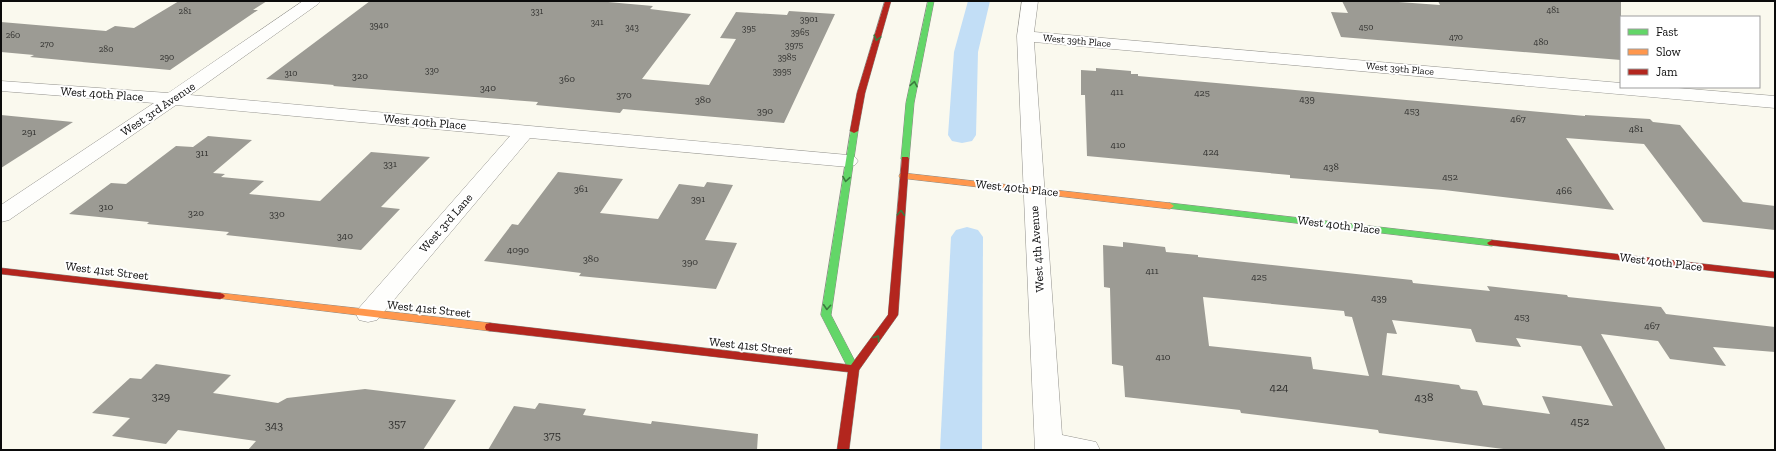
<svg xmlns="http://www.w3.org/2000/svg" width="1776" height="451" font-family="'Zilla Slab',serif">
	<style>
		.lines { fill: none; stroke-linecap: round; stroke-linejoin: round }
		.canal { fill: #c2def6; fill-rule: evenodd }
		.building { fill: #9c9b94; fill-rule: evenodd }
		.street-casing { stroke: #93928d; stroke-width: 1 }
		.fast-casing { stroke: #898984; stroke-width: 1 }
		.slow-casing { stroke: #898984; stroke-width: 1 }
		.jam-casing { stroke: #898984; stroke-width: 1 }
		.street { fill: #fefefc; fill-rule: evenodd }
		.fast { fill: #63d668; fill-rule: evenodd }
		.slow { fill: #ff974d; fill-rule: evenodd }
		.jam { fill: #b3261e; fill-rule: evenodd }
		.oneway { stroke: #3b7b3e }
		.labels { text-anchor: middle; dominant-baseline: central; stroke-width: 4; stroke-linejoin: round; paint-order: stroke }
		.far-number-label { font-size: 9px; fill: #2f2f2d }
		.far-street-label { font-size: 10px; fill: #0b0b0b; stroke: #fff }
		.number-label { font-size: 10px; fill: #2f2f2d }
		.street-label { font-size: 12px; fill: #0b0b0b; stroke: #fff }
		.near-number-label { font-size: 12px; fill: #2f2f2d }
	</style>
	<rect width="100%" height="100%" fill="#faf9ee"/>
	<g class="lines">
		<g class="canal">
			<path d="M968,1H990L978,52L976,135L972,141L962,143L952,141L948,135L954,52Z"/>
			<path d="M967,227L978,230L983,237L982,450H940L951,237L956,230Z"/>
		</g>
	</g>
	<g class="building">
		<path d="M179,1H267L253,10H258L170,70L82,62H83L30,57L34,55L1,52V22L106,31L115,26L134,28Z"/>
		<path d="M370,1H597L653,6L650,9L691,14L642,79L709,85L736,39L720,38L736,12L787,15L789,11L835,14L784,123L623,109L620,113L536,105L538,102L333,86L334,85L266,79Z"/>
		<path d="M1342,1H1385L1440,5L1438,1H1621V60L1341,37L1331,12L1348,13Z"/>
		<path d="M1096,68L1131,71V74H1138V76L1585,116V115L1650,119L1653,122L1680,125L1743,202L1775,206V230L1703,222L1644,144L1566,138L1614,210L1444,190L1290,178V175L1087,156L1085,95H1081V70L1096,71Z"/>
		<path d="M1,115L73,122L1,168Z"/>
		<path d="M208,136L252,140L213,173L225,174L221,177L264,181L249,194L320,201L371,152L430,157L381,207L400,209L361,250L226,235L229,232L147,224L149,222L69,214L111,183L126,184L176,146L193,147Z"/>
		<path d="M558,172L623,179L600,213L658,219L679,184L704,187L707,182L733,185L705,240L737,243L716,289L579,276L581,273L484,261L512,224L518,225Z"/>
		<path d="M1123,242L1165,247L1166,252L1198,255V257L1412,280L1413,283L1490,291L1487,286L1567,295L1568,297L1661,307L1666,314L1775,327V352L1713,347L1726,366L1670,359L1658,341L1601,334L1666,450H1511L1379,433L1378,430L1241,413L1240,410L1125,397L1123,366L1112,364L1110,288L1104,287L1103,245L1123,247ZM1203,297L1344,311L1345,316L1352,317L1369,376L1313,369L1311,357L1209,346ZM1392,320L1471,329L1476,342L1521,347L1516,338L1581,346L1613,406L1542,396L1550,414L1483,405L1477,391L1461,389L1459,385L1382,375L1387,333L1397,334Z"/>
		<path d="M156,364L231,375L213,393L278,403L287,398L365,389L456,400L423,450H248L256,441L178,430L166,444L112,436L130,418L92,413L130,378L141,379Z"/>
		<path d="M539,403L586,409L583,415L651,424L652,421L758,434L757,450H488L514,406L535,409Z"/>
	</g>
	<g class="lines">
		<g class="street-casing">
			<g id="street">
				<path d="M303,1H321L318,4L190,95L848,155L855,157L858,161L855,165L848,167L530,138L377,320L368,322L359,320L356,314L359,308L510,136L176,105L9,220L1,222V205L154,103L1,91V81L168,93Z"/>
				<path d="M1022,1H1038L1034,32L1621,83V87H1666L1775,96V108L1034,42L1062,435L1096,442L1100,450H1035L1017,36Z"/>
			</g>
		</g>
		<g class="fast-casing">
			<g id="fast">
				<path d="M928,1H934L914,103L909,159L905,161L901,159L906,103Z"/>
				<path d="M851,129H857L858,131L831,315L859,369L858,372L854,373L850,372L821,315Z"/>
				<path d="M1170,203L1492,240L1497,243L1492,246L1167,208L1166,206L1167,204Z"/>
			</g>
		</g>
		<g class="slow-casing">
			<g id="slow">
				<path d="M903,173L1170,203L1174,206L1170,209L900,178L899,176L900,174Z"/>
				<path d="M220,293L490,323L494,324L495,327L494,330L490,331L217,298L215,296L217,294Z"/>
			</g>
		</g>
		<g class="jam-casing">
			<g id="jam">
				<path d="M885,1H891L865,93L858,131L854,133L850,131L857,93Z"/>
				<path d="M902,157H908L909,159L898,315L859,370L849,450H837L848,372L490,331L486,330L485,327L486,324L490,323L851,365L888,315Z"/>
				<path d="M1492,240L1775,272V278L1489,245L1487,243Z"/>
				<path d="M1,268L220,293L223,294L225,296L223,298L220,299L1,274Z"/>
			</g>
		</g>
		<use href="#street" class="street"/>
		<use href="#fast" class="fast"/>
		<use href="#slow" class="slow"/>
		<use href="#jam" class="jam"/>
	</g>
	<defs><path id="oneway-chevron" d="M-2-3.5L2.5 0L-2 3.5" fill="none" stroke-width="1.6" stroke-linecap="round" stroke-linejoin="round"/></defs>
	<g class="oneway">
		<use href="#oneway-chevron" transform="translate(877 38) rotate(105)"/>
		<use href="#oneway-chevron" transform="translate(914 84) rotate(-79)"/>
		<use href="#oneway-chevron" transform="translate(846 179) rotate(99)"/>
		<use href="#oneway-chevron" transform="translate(901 213) rotate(-87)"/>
		<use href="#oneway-chevron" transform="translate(827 307) rotate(94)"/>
		<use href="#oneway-chevron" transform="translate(877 338) rotate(-55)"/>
	</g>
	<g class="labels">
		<g class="far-number-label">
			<text x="1553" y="10">481</text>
			<text x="185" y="11">281</text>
			<text x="537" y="11">331</text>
			<text x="809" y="19">3901</text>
			<text x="597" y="22">341</text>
			<text x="379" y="25">3940</text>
			<text x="632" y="27">343</text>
			<text x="1366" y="27">450</text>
			<text x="749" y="28">395</text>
			<text x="800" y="32">3965</text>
			<text x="13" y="35">260</text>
			<text x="1456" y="37">470</text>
			<text x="1541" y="42">480</text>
			<text x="47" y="44">270</text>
			<text x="794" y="45">3975</text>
			<text x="106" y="49">280</text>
			<text x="167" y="57">290</text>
			<text x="787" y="57">3985</text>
			<text x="432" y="70">330</text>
			<text x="782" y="71">3995</text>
			<text x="291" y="73">310</text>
		</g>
		<g class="far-street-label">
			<text transform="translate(1077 41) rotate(5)">West 39th Place</text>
			<text transform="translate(1400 69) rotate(5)">West 39th Place</text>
		</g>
		<g class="number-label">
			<text x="360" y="76">320</text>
			<text x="567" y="79">360</text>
			<text x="488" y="88">340</text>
			<text x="1117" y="92">411</text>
			<text x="1202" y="93">425</text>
			<text x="624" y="95">370</text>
			<text x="1307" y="99">439</text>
			<text x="703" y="100">380</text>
			<text x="765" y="111">390</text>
			<text x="1412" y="111">453</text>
			<text x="1518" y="119">467</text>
			<text x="1636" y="129">481</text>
			<text x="29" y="132">291</text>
			<text x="1118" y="145">410</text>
			<text x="1211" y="152">424</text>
			<text x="202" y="153">311</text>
			<text x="390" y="164">331</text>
			<text x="1331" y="167">438</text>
			<text x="1450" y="177">452</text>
			<text x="581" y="189">361</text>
			<text x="1564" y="191">466</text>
			<text x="698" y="199">391</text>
			<text x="106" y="207">310</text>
			<text x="196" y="213">320</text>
			<text x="277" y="214">330</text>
			<text x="345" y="236">340</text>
			<text x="518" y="250">4090</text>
			<text x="591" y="259">380</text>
			<text x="690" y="262">390</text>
			<text x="1152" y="271">411</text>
			<text x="1259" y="277">425</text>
			<text x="1379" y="298">439</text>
			<text x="1522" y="317">453</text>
			<text x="1652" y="326">467</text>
			<text x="1163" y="357">410</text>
		</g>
		<g class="street-label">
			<text transform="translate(102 94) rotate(4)">West 40th Place</text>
			<text transform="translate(158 109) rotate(-34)">West 3rd Avenue</text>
			<text transform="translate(425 122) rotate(5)">West 40th Place</text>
			<text transform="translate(1017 188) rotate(6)">West 40th Place</text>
			<text transform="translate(446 223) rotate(-49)">West 3rd Lane</text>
			<text transform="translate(1339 225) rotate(7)">West 40th Place</text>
			<text transform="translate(1037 249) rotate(-94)">West 4th Avenue</text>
			<text transform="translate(1661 262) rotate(7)">West 40th Place</text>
			<text transform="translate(107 271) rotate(7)">West 41st Street</text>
			<text transform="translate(429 309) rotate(6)">West 41st Street</text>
			<text transform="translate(751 346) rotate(6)">West 41st Street</text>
		</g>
		<g class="near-number-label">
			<text x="1279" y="387">424</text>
			<text x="161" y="396">329</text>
			<text x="1424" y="397">438</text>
			<text x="1580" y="421">452</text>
			<text x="397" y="423">357</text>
			<text x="274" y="425">343</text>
			<text x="552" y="435">375</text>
		</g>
	</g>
	<rect width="1776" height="451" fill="none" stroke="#0b0b0b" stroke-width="4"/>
	<rect x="1620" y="16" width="140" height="72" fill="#ffffff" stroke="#9d9d9d"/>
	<rect x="1628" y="29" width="20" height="6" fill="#63d668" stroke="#9d9d9d"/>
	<text x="1656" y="36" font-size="12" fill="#0b0b0b">Fast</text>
	<rect x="1628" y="49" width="20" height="6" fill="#ff974d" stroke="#9d9d9d"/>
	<text x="1656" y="56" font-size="12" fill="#0b0b0b">Slow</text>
	<rect x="1628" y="69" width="20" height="6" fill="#b3261e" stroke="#9d9d9d"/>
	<text x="1656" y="76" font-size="12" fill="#0b0b0b">Jam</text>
</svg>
